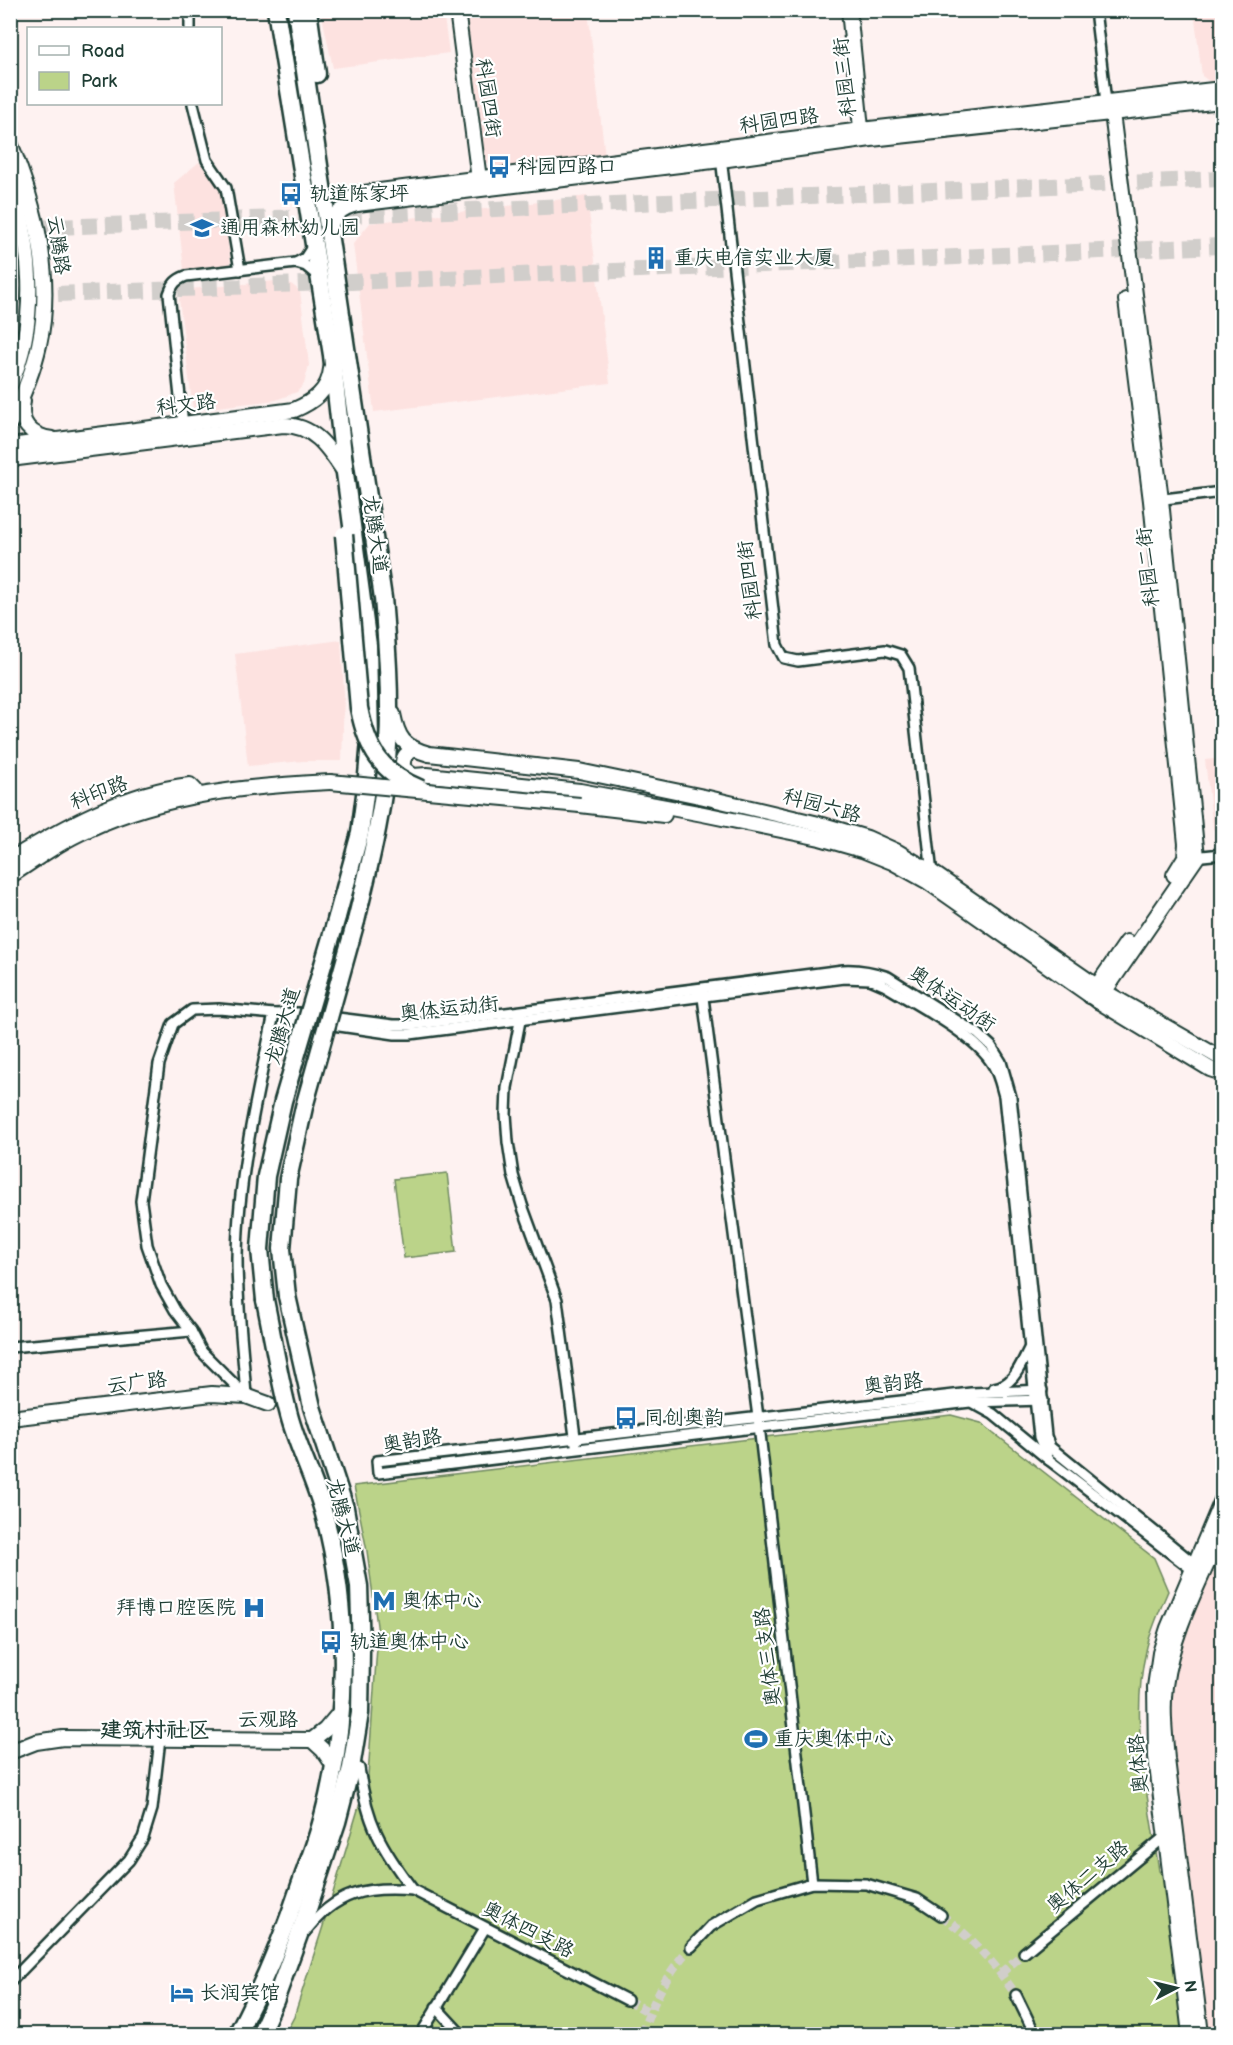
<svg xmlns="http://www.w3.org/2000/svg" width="1233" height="2045" font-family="'Balsamiq Sans','LXGW WenKai TC',sans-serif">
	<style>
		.built { fill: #fde2e0 }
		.green { fill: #bbd389; stroke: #6d885e; stroke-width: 1.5 }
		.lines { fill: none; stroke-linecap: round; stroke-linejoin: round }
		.street-tunnel { stroke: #d1cecb; stroke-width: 9; stroke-dasharray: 9 4.5; stroke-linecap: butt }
		.highway-tunnel { stroke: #d1cecb; stroke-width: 16; stroke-dasharray: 16 8; stroke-linecap: butt }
		.street-casing { stroke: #1f3d34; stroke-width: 14 }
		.secondary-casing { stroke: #1f3d34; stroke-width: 18 }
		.highway-casing { stroke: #1f3d34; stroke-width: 21 }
		.street { stroke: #fff; stroke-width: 9 }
		.secondary { stroke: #fff; stroke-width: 14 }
		.highway { stroke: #fff; stroke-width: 16 }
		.secondary-bridge-casing { stroke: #1f3d34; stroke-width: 18; stroke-linecap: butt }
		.highway-bridge-casing { stroke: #1f3d34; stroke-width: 21; stroke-linecap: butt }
		.secondary-bridge { stroke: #fff; stroke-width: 14 }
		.highway-bridge { stroke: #fff; stroke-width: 16 }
		.labels { text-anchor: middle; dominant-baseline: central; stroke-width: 4.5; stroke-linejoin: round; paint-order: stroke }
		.street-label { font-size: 20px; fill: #1f3d34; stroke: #fff }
		.poi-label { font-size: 20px; fill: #1f3d34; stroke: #fff; text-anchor: start }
		.quarter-label { font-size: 22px; font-weight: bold; fill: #1f3d34; stroke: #fff }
	</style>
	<rect width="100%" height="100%" fill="#fef2f1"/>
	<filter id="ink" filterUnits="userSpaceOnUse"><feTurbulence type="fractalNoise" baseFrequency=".0167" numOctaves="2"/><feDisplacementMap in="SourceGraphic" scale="12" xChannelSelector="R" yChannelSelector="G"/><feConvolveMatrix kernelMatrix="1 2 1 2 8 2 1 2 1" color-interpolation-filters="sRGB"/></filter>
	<g filter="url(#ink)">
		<g class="built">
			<path d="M321,11H443L449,53L333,68Z"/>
			<path d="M464,11H588L605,156L496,169L484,160Z"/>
			<path d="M1194,11H1222V81L1210,82L1202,76Z"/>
			<path d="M199,162L221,191L231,265L184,270L174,183Z"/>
			<path d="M587,196L610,383L374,412L353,244L370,223Z"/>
			<path d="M286,280L300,291L309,365L304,384L297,392L276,400L193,410L179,299L189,289Z"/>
			<path d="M341,640L344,694L342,761H303L248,766L235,654Z"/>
			<path d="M1222,758V836L1213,829L1205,760Z"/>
			<path d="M1222,1543V2034H1207L1172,1758L1170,1721L1178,1657L1186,1631Z"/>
		</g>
		<g class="green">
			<path d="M447,1173L456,1252L404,1258L394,1179Z"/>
			<path d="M951,1415L981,1423L1154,1558L1168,1591C1160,1610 1150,1631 1146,1651C1129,1723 1149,1800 1159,1871L1164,1877L1183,2034H285L294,2017L324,1923L368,1776L378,1633L367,1551L354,1486Z"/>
		</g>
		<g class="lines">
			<g class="street-tunnel">
				<path d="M941,1915C972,1937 995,1964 1016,1995"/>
				<path d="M1001,1973L1024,1953"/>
				<path d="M627,2000L649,2012"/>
				<path d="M642,2034C652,2003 668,1971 691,1947"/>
			</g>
			<g class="highway-tunnel">
				<path d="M10,229L1222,179"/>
				<path d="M10,296L1222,246"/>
			</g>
			<g class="street-casing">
				<g id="street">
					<path d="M187,10L190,16V28"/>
					<path d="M1095,10L1106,102"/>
					<path d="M193,104L207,160L226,188L240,270"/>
					<path d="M721,157L777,645L784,658L798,661L885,650L901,655L909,668L932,874"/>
					<path d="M314,244L305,258L296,263L306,266L318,276"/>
					<path d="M183,425L169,294C173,283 176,280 186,276L296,263"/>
					<path d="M1156,500L1222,492"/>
					<path d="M1193,857L1222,854"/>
					<path d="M702,990L758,1417L812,1883"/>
					<path d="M521,1016L507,1088L506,1114L508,1142L513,1175L522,1205L557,1300L576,1444"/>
					<path d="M284,1017L298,1020L395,1034H410L844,978L870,979L884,985C915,1004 976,1035 993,1065C999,1075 1001,1086 1004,1096L1039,1437L1049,1460"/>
					<path d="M10,1347L191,1331"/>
					<path d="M994,1388C1015,1385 1021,1363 1030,1347"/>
					<path d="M1042,1390L971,1393L377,1461L378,1473L970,1402L1043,1400"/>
					<path d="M246,1396L202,1352L191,1331L175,1310L161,1285L147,1245L141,1201L159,1064L173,1024L192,1010L219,1009L274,1014L298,1013L393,1025H411L843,970C860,969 873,972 888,977L978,1034L991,1046L1001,1062L1011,1097L1046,1436L1050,1447L1197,1566"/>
					<path d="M246,1396C243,1350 237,1304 237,1258C238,1175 257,1094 274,1014"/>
					<path d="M973,1403L993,1414L1049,1460L1195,1572"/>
					<path d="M413,1890L627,2000"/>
					<path d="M305,1932C336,1892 365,1886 413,1890C380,1846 367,1823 359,1768"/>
					<path d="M691,1947L711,1926L757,1899L812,1883L866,1884L917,1899L941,1915"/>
					<path d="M1024,1953L1168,1834"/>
					<path d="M10,1982L129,1860L143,1838L152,1809L160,1739"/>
					<path d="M1016,1995L1035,2034"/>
					<path d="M436,2007L461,2034"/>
					<path d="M421,2034L485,1928"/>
				</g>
			</g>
			<g class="secondary-casing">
				<g id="secondary">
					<path d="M457,10L480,187"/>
					<path d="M849,10L862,138"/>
					<path d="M10,143C36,207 54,277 39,345C33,373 22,398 10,423"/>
					<path d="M10,175C31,244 40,317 10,386"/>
					<path d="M357,204L352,200V197L356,194L870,129L1222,89"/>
					<path d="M329,231C333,214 341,208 357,204L721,160L871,139L1222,101"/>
					<path d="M1126,300L1151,501L1186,844L1185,857L1174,875"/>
					<path d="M23,401C18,423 31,436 52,439"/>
					<path d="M10,446L294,410C313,402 329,391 331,369"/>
					<path d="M10,459L283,425C315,425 329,449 345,473"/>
					<path d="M393,714C398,739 404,747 429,754L579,771L704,797L823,825L867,838L898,852L933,873L1105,992L1222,1059"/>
					<path d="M413,750C405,754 402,758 403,768L413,776"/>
					<path d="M396,783L413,776L427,775L580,791L703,814L820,838L862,850L892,862L928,882L1098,1001L1210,1069L1222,1073"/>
					<path d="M580,805L664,815"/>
					<path d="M10,860C64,827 127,792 190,785L195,790L192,794L186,797"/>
					<path d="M10,876C36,859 61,841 89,829C165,794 248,786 330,782"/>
					<path d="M1090,996L1127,942"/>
					<path d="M1098,1001L1197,857L1161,500L1112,113L1106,102"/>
					<path d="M10,1418L212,1394L246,1396L268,1404"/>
					<path d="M10,1752L36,1742L63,1738L312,1740"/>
					<path d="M334,1766L323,1750L312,1740L325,1730L341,1711"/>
					<path d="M1190,2034L1156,1757L1155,1687L1160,1653L1168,1628L1222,1500"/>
					<path d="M1201,2034L1167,1759C1165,1735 1162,1710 1165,1686C1172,1631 1201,1580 1222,1530"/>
				</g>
			</g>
			<g class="highway-casing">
				<g id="highway">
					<path d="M276,10L332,355L345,473L368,645L370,741L366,787L360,833L337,917"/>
					<path d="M296,10L383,598C387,646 391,696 388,745C385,805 370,863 356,921"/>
					<path d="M308,10L317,74"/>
					<path d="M237,2034C262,1987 282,1939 299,1888C307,1865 316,1843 322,1820C349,1722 350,1611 324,1514C315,1480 298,1449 289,1415C279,1378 273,1338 265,1300"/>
					<path d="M260,2034L275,2001L304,1921L337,1822L351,1768L360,1713L361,1651L359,1586L345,1508L312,1407L287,1296"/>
				</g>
			</g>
			<use href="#street" class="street"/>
			<use href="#secondary" class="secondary"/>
			<use href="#highway" class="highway"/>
			<g class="secondary-bridge-casing">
				<path id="secondary-bridge" d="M330,782L580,805"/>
			</g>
			<g class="highway-bridge-casing">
				<g id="highway-bridge">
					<path d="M344,535L359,708C367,749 381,773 421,789"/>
					<path d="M287,1296L282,1249L288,1179L304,1107L356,921"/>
					<path d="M265,1300L260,1249L266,1176L283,1101L337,917"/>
				</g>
			</g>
			<use href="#secondary-bridge" class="secondary-bridge"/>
			<use href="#highway-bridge" class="highway-bridge"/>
		</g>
	</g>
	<defs>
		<g id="bus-bare" transform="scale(1.8)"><path d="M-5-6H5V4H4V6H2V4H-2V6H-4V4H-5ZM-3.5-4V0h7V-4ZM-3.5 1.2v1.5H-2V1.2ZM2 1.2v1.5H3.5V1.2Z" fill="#1f6fb2" stroke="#fff" stroke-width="2.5" paint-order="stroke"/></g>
		<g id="school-bare" transform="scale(1.8)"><path d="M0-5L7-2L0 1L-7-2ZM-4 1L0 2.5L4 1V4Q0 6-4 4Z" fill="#1f6fb2" stroke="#fff" stroke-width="2.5" paint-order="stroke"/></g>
		<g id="building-bare" transform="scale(1.8)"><path d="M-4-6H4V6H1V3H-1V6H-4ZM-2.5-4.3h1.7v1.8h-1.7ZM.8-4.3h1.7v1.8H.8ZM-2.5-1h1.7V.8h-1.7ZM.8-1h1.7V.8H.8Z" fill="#1f6fb2" stroke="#fff" stroke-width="2.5" paint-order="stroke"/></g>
		<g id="metro-bare" transform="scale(1.8)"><path d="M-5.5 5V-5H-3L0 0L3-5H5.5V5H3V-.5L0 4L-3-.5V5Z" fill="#1f6fb2" stroke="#fff" stroke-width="2.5" paint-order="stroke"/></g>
		<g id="hospital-bare" transform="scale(1.8)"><path d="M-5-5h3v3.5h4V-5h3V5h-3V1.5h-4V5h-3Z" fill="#1f6fb2" stroke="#fff" stroke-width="2.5" paint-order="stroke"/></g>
		<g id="stadium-bare" transform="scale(1.8)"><path d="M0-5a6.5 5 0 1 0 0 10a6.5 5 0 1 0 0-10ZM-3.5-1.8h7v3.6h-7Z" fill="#1f6fb2" stroke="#fff" stroke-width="2.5" paint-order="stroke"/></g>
		<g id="hotel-bare" transform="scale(1.8)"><path d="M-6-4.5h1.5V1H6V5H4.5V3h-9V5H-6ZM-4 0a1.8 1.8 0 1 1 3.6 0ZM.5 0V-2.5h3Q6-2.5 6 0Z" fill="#1f6fb2" stroke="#fff" stroke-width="2.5" paint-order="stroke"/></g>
	</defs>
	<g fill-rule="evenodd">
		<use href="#bus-bare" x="499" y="167"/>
		<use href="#bus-bare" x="291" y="194"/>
		<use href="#school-bare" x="202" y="228"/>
		<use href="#building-bare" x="656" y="258"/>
		<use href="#bus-bare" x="626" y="1418"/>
		<use href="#metro-bare" x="384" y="1601"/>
		<use href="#hospital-bare" x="254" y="1608"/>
		<use href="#bus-bare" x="331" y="1642"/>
		<use href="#stadium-bare" x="756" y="1739"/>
		<use href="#hotel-bare" x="182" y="1993"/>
	</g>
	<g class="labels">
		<g class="street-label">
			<text transform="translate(845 77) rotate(-96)">科园三街</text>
			<text transform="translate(488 98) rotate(82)">科园四街</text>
			<text transform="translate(779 121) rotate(-8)">科园四路</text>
			<text transform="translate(58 245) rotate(82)">云腾路</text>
			<text transform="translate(186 405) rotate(-7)">科文路</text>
			<text transform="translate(375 534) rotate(82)">龙腾大道</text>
			<text transform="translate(1148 567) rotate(-96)">科园二街</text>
			<text transform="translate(750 580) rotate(-97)">科园四街</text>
			<text transform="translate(99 793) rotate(-21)">科印路</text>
			<text transform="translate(822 806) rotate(15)">科园六路</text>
			<text transform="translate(952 999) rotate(34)">奥体运动街</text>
			<text transform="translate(449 1009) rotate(-6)">奥体运动街</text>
			<text transform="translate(283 1026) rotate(-74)">龙腾大道</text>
			<text transform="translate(137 1383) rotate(-7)">云广路</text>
			<text transform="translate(893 1384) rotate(-7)">奥韵路</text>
			<text transform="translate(412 1441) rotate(-10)">奥韵路</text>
			<text transform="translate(343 1517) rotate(76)">龙腾大道</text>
			<text transform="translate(768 1657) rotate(-97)">奥体三支路</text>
			<text x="268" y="1720">云观路</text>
			<text transform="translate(1139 1764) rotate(-95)">奥体路</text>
			<text transform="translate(1088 1877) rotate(-40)">奥体二支路</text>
			<text transform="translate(528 1930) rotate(27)">奥体四支路</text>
		</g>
		<g class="poi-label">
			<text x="517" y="167">科园四路口</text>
			<text x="309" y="194">轨道陈家坪</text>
			<text x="220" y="228">通用森林幼儿园</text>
			<text x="674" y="258">重庆电信实业大厦</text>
			<text x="644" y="1418">同创奥韵</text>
			<text x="402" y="1601">奥体中心</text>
			<text x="236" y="1608" text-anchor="end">拜博口腔医院</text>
			<text x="349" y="1642">轨道奥体中心</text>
			<text x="774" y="1739">重庆奥体中心</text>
			<text x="200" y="1993">长润宾馆</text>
		</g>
		<g class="quarter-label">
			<text x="155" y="1730">建筑村社区</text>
		</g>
	</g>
	<rect width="1233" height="2045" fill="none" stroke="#fff" stroke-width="36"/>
	<rect x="18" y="18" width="1197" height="2009" fill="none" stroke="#1f3d34" stroke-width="2" filter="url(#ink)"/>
	<rect x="27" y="27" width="195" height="78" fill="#ffffff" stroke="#a5b1ae" stroke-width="1.5"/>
	<rect x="39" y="46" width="30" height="9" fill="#ffffff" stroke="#a5b1ae" stroke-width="1.5"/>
	<text x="81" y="57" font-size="18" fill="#1f3d34">Road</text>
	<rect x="39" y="72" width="30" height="18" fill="#bbd389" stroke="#a5b1ae" stroke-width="1.5"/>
	<text x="81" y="87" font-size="18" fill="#1f3d34">Park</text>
	<g transform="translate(1176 1988) rotate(83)" stroke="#ffffff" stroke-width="4.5" paint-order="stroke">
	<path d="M0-4.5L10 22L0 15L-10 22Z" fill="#1f3d34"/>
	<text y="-9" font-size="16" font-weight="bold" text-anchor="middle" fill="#1f3d34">N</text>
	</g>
</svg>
